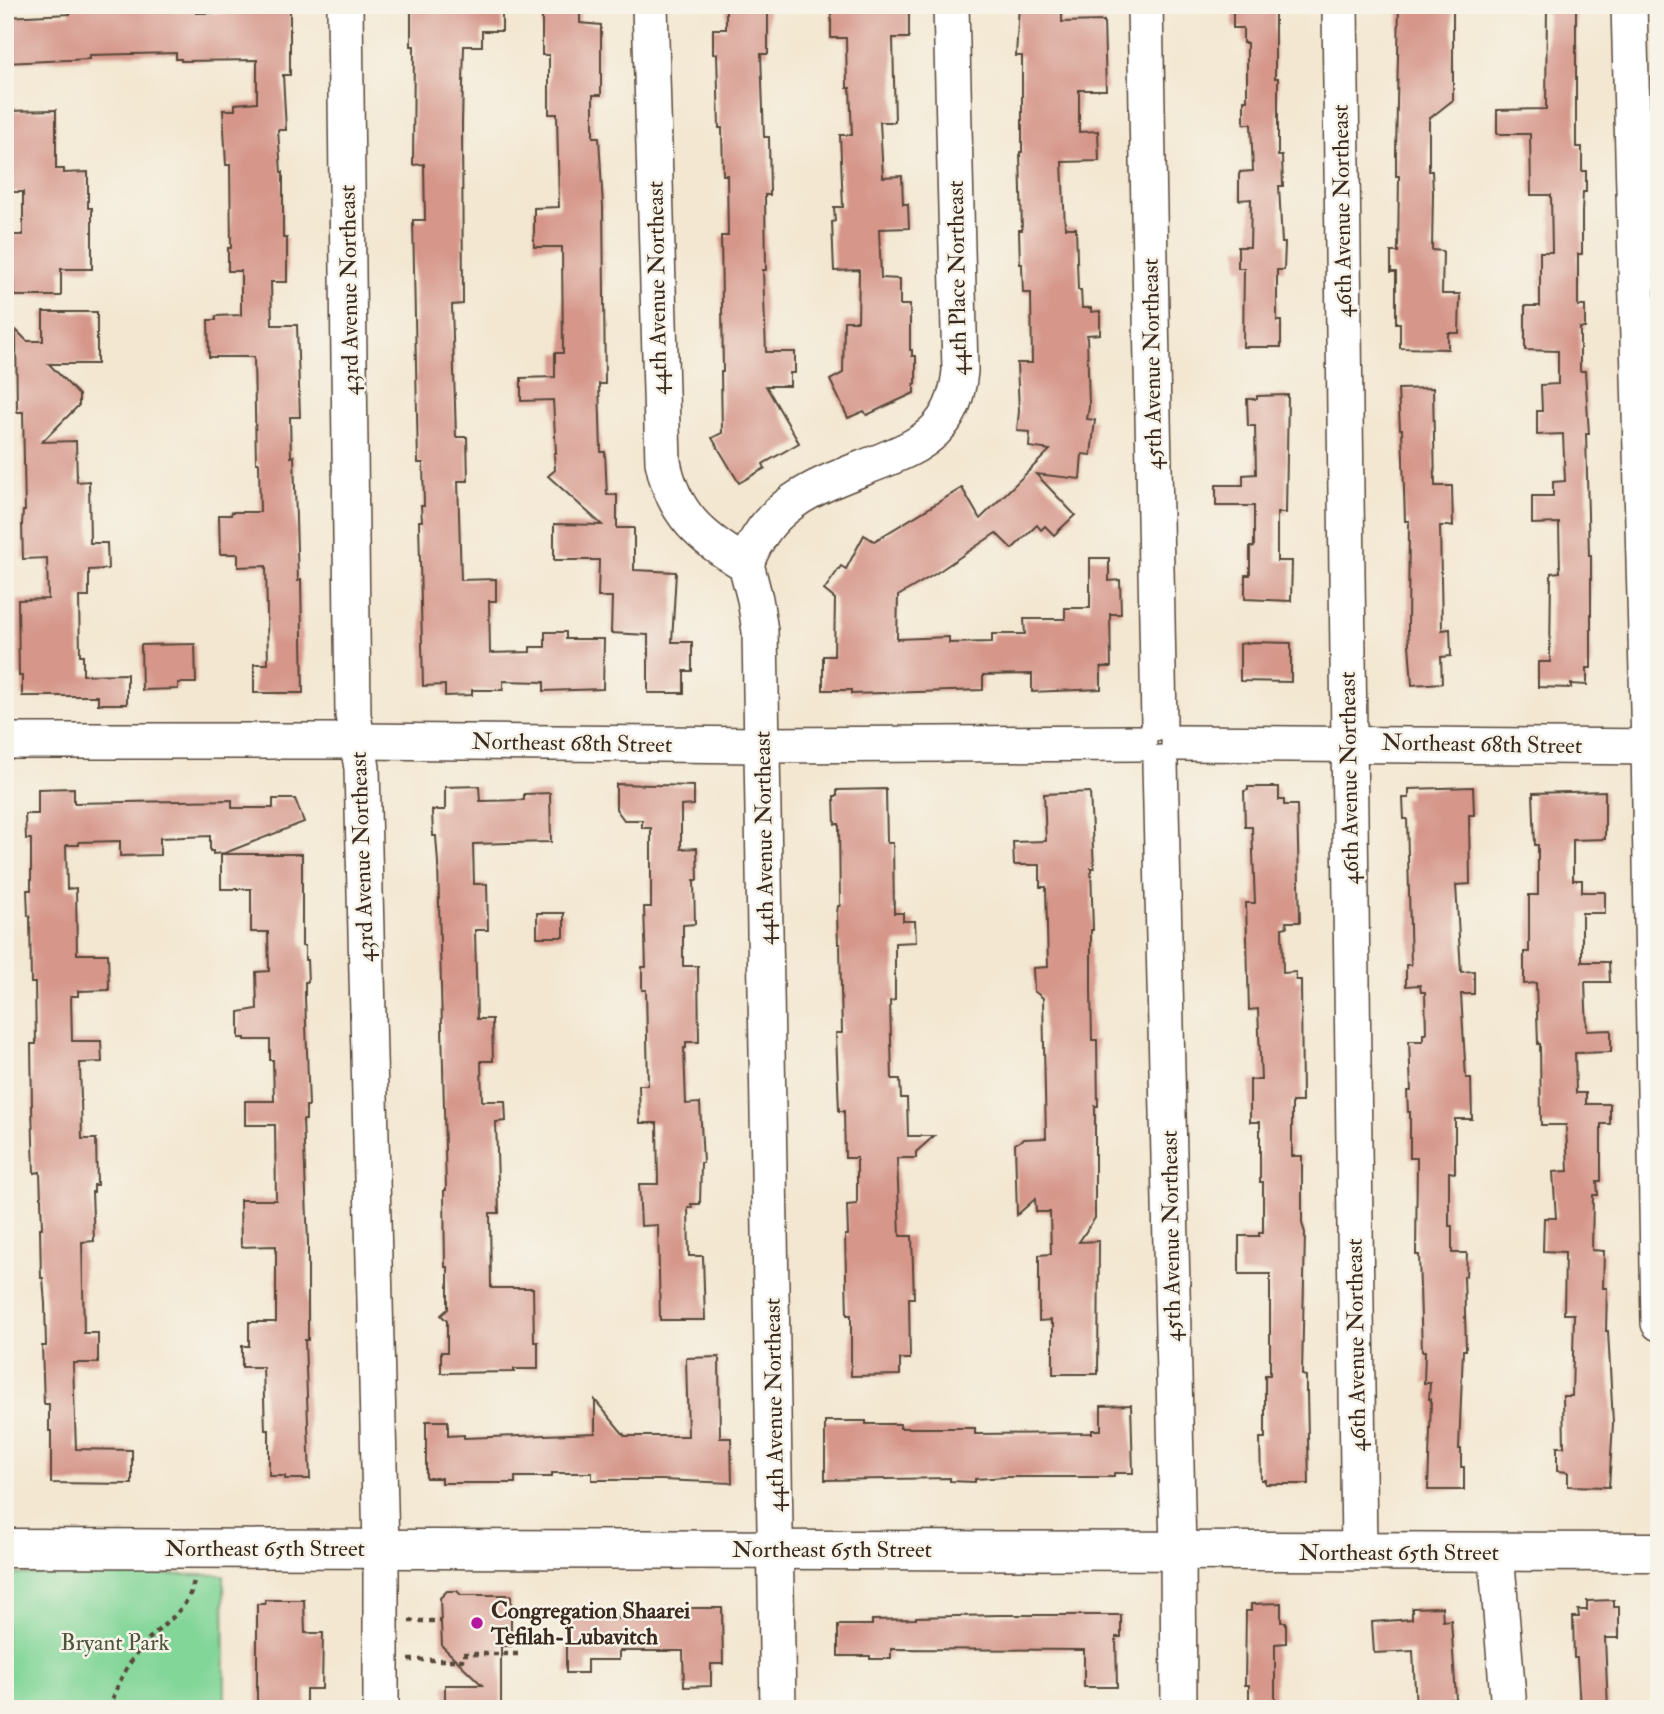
<svg xmlns="http://www.w3.org/2000/svg" width="1664" height="1714" font-family="'IM FELL Double Pica',serif">
	<style>
		.green { fill: #82d698; stroke: #5e805b; stroke-width: 2 }
		.building { fill: #d6968a }
		.lines { fill: none; stroke-linecap: round; stroke-linejoin: round }
		.minor-casing { stroke: #574639; stroke-width: 38 }
		.major-casing { stroke: #574639; stroke-width: 41 }
		.path { stroke: #574639; stroke-width: 4.5; stroke-dasharray: 5 5; stroke-linecap: butt }
		.minor { stroke: #fff; stroke-width: 35 }
		.major { stroke: #fff; stroke-width: 38 }
		.poi-dot { fill: #b5179e; stroke: #f7f3e8; stroke-width: 2.5 }
		.labels { text-anchor: middle; dominant-baseline: central; stroke-width: 5; stroke-linejoin: round; paint-order: stroke }
		.street-label { font-size: 23px; fill: #3b2a1e; stroke: #f7f3e8 }
		.poi-label { font-size: 23px; font-weight: bold; fill: #3b2a1e; stroke: #f7f3e8; text-anchor: start }
		.park-label { font-size: 23px; fill: #4d553c; stroke: #f7f3e8 }
	</style>
	<rect width="100%" height="100%" fill="#f7f3e8"/>
	<filter id="ink" filterUnits="userSpaceOnUse"><feTurbulence type="fractalNoise" baseFrequency=".0143" numOctaves="2"/><feDisplacementMap in="SourceGraphic" scale="14" xChannelSelector="R" yChannelSelector="G"/><feConvolveMatrix kernelMatrix="1 2 1 2 8 2 1 2 1" color-interpolation-filters="sRGB"/></filter>
	<filter id="wash" filterUnits="userSpaceOnUse"><feTurbulence type="fractalNoise" baseFrequency=".00686" numOctaves="4" result="noise"/><feDisplacementMap in="SourceGraphic" scale="28" xChannelSelector="R" yChannelSelector="G"/><feGaussianBlur stdDeviation="1.57" result="paint"/><feColorMatrix in="noise" values="0 0 0 0 0 0 0 0 0 0 0 0 0 0 0 0 0 1.4 0 .05"/><feComposite in="paint" operator="in"/></filter>
	<g filter="url(#wash)">
		<rect width="100%" height="100%" fill="#f3e7d1"/>
		<path class="green" d="M5,1574L224,1575L225,1709H5Z"/>
		<g id="blocks">
			<g class="building">
				<path d="M69,5H196V13L252,12V5H290V75H283L286,130H278L281,172H283V238H287V282H271L272,325H297L300,417H290L291,457L294,456L298,581L301,580L303,693H254V664H268L266,566L238,567V554H220L219,515H231L232,512H260L259,463H256L254,357H209L208,320H216V316L241,315V271H228V248H231L230,165H226L223,110H235V104L257,102V60L181,61V59H176V53L90,55V59L5,63V17L70,14Z"/>
				<path d="M411,5H502V31H482V46H464L462,122L463,304L452,305L456,437H467L468,481H458L461,580L496,579V601H489L490,653L530,652V647H545V632H566V639H604L603,689L544,691V682L503,681V690H472V695L445,696V685L423,686L419,521H422L421,506H424L423,463H418L413,220H425L424,164L413,165L414,46H411Z"/>
				<path d="M726,5H768V54H761L764,137H769L770,195H765L766,270H763L766,352H795V373H790V386H766L799,443L763,464L765,468L739,483L712,438L722,433L721,372H723L721,236H728L727,175H723L722,128H719L717,54H713V29H726Z"/>
				<path d="M831,5H909V38H893L895,122H880L883,177L902,176L903,204H908L909,228L879,229L881,278L900,279V305H910V350H912V356H916V384H914V393L867,415L864,411L848,418L830,380L843,373L844,321H858L859,270L834,271L832,222L835,221L834,207H843L840,135H852L850,88H847L846,38H831Z"/>
				<path d="M1019,5H1062V22L1104,21L1106,90H1079V132L1098,131L1099,161L1062,162L1065,228H1076L1078,290H1081L1082,308H1091V312L1100,311V334L1087,335L1089,407L1087,419L1095,420L1091,455L1082,454L1080,479L1036,474L1075,515L1054,535L1045,526L1041,530L1037,525L1012,549L996,533L935,574L898,596L897,639L949,637V643L992,642V634H1025L1024,619H1065V608H1090V558H1109V581L1120,580L1121,614H1110L1111,667H1101V689L1032,692V674L983,675V690L851,694V690H823V656H834L835,599L824,590L841,566L846,569L864,535L874,541L962,488L980,519L1050,450L1029,447L1030,432L1017,431L1019,411L1017,363H1032L1031,293H1023L1022,264H1020L1019,230H1022L1020,152H1022V56H1016Z"/>
				<path d="M1233,5H1275V78H1278V156H1282L1283,186H1279L1282,243H1285L1284,270H1277V321H1281V347H1243L1244,268H1238V247H1250L1251,199L1239,200V175L1240,172L1253,171L1251,124H1244V100H1247V43H1243V28H1233Z"/>
				<path d="M1399,5H1453V100L1429,119V171H1432L1433,193L1432,250L1443,251L1442,294H1460L1459,333H1448V349L1400,348V323H1396V272H1391V252H1398L1399,176H1396V153Z"/>
				<path d="M1576,5V147H1582V171H1586V192H1583L1582,212V254H1578V306H1585V328H1580V371H1585L1589,434H1586L1589,556H1591V668H1587V685L1571,684V688L1538,687V662H1550L1551,573L1560,572L1559,523L1532,524V496H1553V482L1565,481L1563,434L1537,435V411H1542L1541,385L1558,384V351L1525,350V306H1540V252H1552L1551,195H1531L1530,134H1497V110L1546,109L1547,6Z"/>
				<path d="M580,7V23L601,25V95H593V137H599L603,207L605,384H599L601,452H605L607,495H617V528H634V570L676,572L672,642H692V671H684V693H648V635L611,633L612,597H598L599,560H554V524L602,525L548,476L555,470L554,453H556L553,400L521,401V378L555,377V353H563L562,247H534V208L559,207L557,114H549V55H542V8Z"/>
				<path d="M56,110V169H64V173L88,172V208H92V269H61V296H14L11,235H23V192H5V111Z"/>
				<path d="M43,312H97V364H49L79,395V405L42,442L76,441L77,482L89,481L90,543H107L108,569L89,570V597H79L80,655H83V675L127,674V704H98V696H22V676H19L18,600L48,599L47,558L23,559L22,524L23,511H25L23,412H17L16,330L27,341H43Z"/>
				<path d="M1433,388L1435,486H1452L1453,526H1440L1442,630L1450,629L1451,656L1441,657L1442,683L1412,685L1408,630L1409,521H1405L1402,429H1400L1398,389Z"/>
				<path d="M1288,395L1286,513H1277V561H1292L1291,601L1245,599V575H1250V547H1254V506H1216V485H1243V475L1256,474L1255,426H1248L1247,399H1257V396Z"/>
				<path d="M1253,642L1291,643V682L1240,681V644Z"/>
				<path d="M195,644L196,683H178V689L142,690L141,645Z"/>
				<path d="M616,784L694,786V805L681,806V849L697,848L698,880H694L695,924L683,925V966H698L699,1042H686V1048H684L686,1104L700,1103L703,1163H701L700,1204H691L692,1208H688L689,1256H703L705,1320H660L658,1225L641,1226L639,1184H658L657,1123H640L639,1085H648L646,990H642V967H646L644,907H651V828H642V820H624L616,809Z"/>
				<path d="M479,786L480,801L524,800V794L550,793L551,842L473,844L474,884H487L488,930H475L477,1019H492L493,1061H481L482,1101H505L506,1121L496,1122L499,1213H490L491,1288H533L534,1342H538V1369H514V1372L441,1373V1352H447V1321L441,1315L448,1309V1267H445L444,1190H446L438,863L436,836H433L432,810H445V787Z"/>
				<path d="M1248,787H1279V800H1284V805H1297L1300,922H1286L1287,927L1282,928L1283,973L1296,972V980H1301L1302,1102H1292V1156H1302V1223L1305,1233L1302,1375L1306,1376V1392H1307L1309,1484H1265V1480H1261L1260,1438H1265V1375H1270V1274H1239V1236H1259V1233H1263V1182H1260V1122H1250V1080H1261L1258,1009L1249,1010L1246,903H1255L1252,827H1245L1244,791L1248,790Z"/>
				<path d="M1473,787L1474,815H1469L1470,884L1456,885L1461,972L1474,971V994H1461L1466,1078H1471L1472,1119H1455V1173L1449,1172V1226H1452V1253H1467L1466,1276H1464L1466,1350H1463L1459,1449H1461V1467H1464V1490H1428L1431,1399H1429L1430,1383H1424L1425,1351H1422L1419,1255H1416L1417,1158H1410V1112H1408L1407,1091H1411L1409,1041H1423V1034H1426L1425,992H1421L1420,985L1406,986V965H1411L1407,819H1404L1403,798H1409V789Z"/>
				<path d="M74,788V803L232,800V808H273V799H295L304,822L225,853L213,854V851H210V836L160,838V855L120,856V841L79,842V845H66L67,889L76,888L77,954H108L109,990L78,991V996H71L72,1041H101L102,1062L80,1063L82,1139H96L97,1185H94V1192H92L94,1241L82,1242L84,1333H98V1363H73L76,1449L132,1450V1484L51,1483V1431H49V1404H44L42,1346H46L45,1304L43,1278H41L40,1228H42L40,1172L34,1173L32,1107L31,1044H36L35,983H31L30,916H28L27,890H31V839H26L25,814H38V789Z"/>
				<path d="M886,789L887,843H893L894,913H903V921H915L916,942L895,943V1000L890,1001L892,1079H900L901,1098H907L908,1136H934L916,1152V1158H897L900,1236H912L914,1298H909L910,1359H900V1375L851,1376V1315H847L845,1235H848L847,1205L857,1204V1158H845L844,1111H839L836,1033H842L840,944H838L837,913L838,906H840L839,824H835L834,796H837V790Z"/>
				<path d="M1605,791V839L1573,840V880H1582V892H1605V913H1582V962H1609L1610,982H1585L1587,1031L1611,1030V1052L1575,1053L1576,1093H1586V1104H1610V1124H1601V1181H1597L1598,1195H1593L1592,1250L1604,1251L1603,1288H1607L1606,1331H1608L1613,1423L1609,1487L1568,1486V1472L1557,1471V1447H1564L1563,1396H1572L1574,1314H1564L1565,1252L1543,1251L1544,1218H1556L1553,1172L1568,1171L1566,1125H1541L1540,1044H1538L1536,983L1524,984V952H1529V895H1538V845H1535L1533,793Z"/>
				<path d="M1090,792L1094,868H1091L1093,930H1091V989L1092,1040H1097L1098,1106H1095V1218L1079,1242L1099,1241L1098,1374H1053V1324H1051V1320L1039,1321V1255L1051,1254L1050,1212H1036L1035,1199L1017,1215L1015,1144L1024,1139L1046,1138L1043,998L1034,991L1033,968L1048,967L1046,887H1040V865H1014L1013,842L1046,841L1044,794Z"/>
				<path d="M221,854H302V946H305V960H307L308,982H305V997L309,1106H306V1120H303L308,1243V1340H305L310,1479H285V1476H269V1430H265L263,1367H242V1346H249V1322H276V1246L241,1247L240,1200H276L275,1125H245V1101H274L273,1060H270V1040H245V1038H239V1012L257,1009L256,972L269,971L268,932H251V889H221Z"/>
				<rect x="537" y="913" width="27" height="24"/>
				<path d="M719,1357L720,1438H731L732,1483L662,1480H592V1473H552V1477H515V1483H441V1478H426V1421H448V1436L464,1435V1438L595,1433V1400L625,1436H688L686,1358Z"/>
				<path d="M1131,1405L1133,1473H1114V1477H1007L975,1479V1482L950,1481V1478L825,1480V1421H866V1424H900V1428H975V1434L1092,1433V1430H1101V1406Z"/>
				<path d="M447,1591H457L461,1595H511V1646H501V1706H445V1685H482L442,1646L440,1598Z"/>
				<path d="M265,1600H304L305,1633H323L322,1689H306V1709H257V1604H265Z"/>
				<path d="M1614,1600V1607H1619V1638H1605L1608,1709H1580L1577,1658H1574L1573,1617H1579L1578,1610H1587V1601Z"/>
				<path d="M1281,1603V1622H1286V1643L1275,1644V1700L1249,1701V1685H1245L1246,1611H1251V1604Z"/>
				<path d="M1442,1607L1443,1621L1451,1620L1456,1699H1451V1709H1416L1413,1651L1374,1653L1372,1622L1412,1619V1608Z"/>
				<path d="M683,1608H722L723,1664H711V1686L684,1687L683,1651H619V1660H587V1673H566V1614H595V1619L642,1618V1612H683Z"/>
				<path d="M999,1615H1121V1637H1116L1117,1687H1084V1650L891,1649V1659H870V1656H838V1625H872V1620L916,1619V1617Z"/>
			</g>
		</g>
	</g>
	<g filter="url(#ink)">
		<use href="#blocks" fill-opacity="0" stroke="#574639" stroke-width="2"/>
		<g class="lines">
			<g class="minor-casing">
				<g id="minor">
					<path d="M345,5L353,715L362,768L381,1548V1709"/>
					<path d="M650,5L663,462C673,514 702,539 746,564L755,599L760,631L778,1709"/>
					<path d="M1145,5L1159,723"/>
					<path d="M1340,5L1359,1552"/>
					<path d="M1629,5L1649,746L1659,1323"/>
					<path d="M746,564C769,497 827,483 886,459C906,451 926,442 940,425C953,410 958,391 960,371L951,5"/>
					<path d="M5,741H358L763,745L1139,743"/>
					<path d="M1179,743L1659,747"/>
					<path d="M1160,763L1178,1551L1179,1709"/>
					<path d="M1496,1552L1509,1709"/>
				</g>
			</g>
			<g class="major-casing">
				<path id="major" d="M5,1548L1659,1552"/>
			</g>
			<g class="path">
				<path d="M409,1621H440"/>
				<path d="M409,1660H462V1654H518"/>
				<path d="M110,1709C117,1683 129,1660 147,1641C167,1620 188,1611 194,1581"/>
			</g>
			<use href="#minor" class="minor"/>
			<use href="#major" class="major"/>
		</g>
	</g>
	<circle class="poi-dot" cx="477" cy="1623" r="7"/>
	<g class="labels">
		<g class="street-label">
			<text transform="translate(1342 211) rotate(-91)">46th Avenue Northeast</text>
			<text transform="translate(957 278) rotate(-91)">44th Place Northeast</text>
			<text transform="translate(657 288) rotate(-91)">44th Avenue Northeast</text>
			<text transform="translate(349 290) rotate(-91)">43rd Avenue Northeast</text>
			<text transform="translate(1152 364) rotate(-91)">45th Avenue Northeast</text>
			<text transform="translate(572 743) rotate(1)">Northeast 68th Street</text>
			<text transform="translate(1482 744) rotate(1)">Northeast 68th Street</text>
			<text transform="translate(1349 778) rotate(-91)">46th Avenue Northeast</text>
			<text transform="translate(764 838) rotate(-91)">44th Avenue Northeast</text>
			<text transform="translate(362 857) rotate(-92)">43rd Avenue Northeast</text>
			<text transform="translate(1171 1236) rotate(-91)">45th Avenue Northeast</text>
			<text transform="translate(1356 1345) rotate(-91)">46th Avenue Northeast</text>
			<text transform="translate(774 1405) rotate(-91)">44th Avenue Northeast</text>
			<text x="265" y="1548">Northeast 65th Street</text>
			<text x="832" y="1549">Northeast 65th Street</text>
			<text x="1399" y="1552">Northeast 65th Street</text>
		</g>
		<g class="poi-label">
			<text x="491" y="1610">Congregation Shaarei<tspan x="491" dy="26">Tefilah-Lubavitch</tspan></text>
		</g>
		<g class="park-label">
			<text x="115" y="1642">Bryant Park</text>
		</g>
	</g>
	<rect width="1664" height="1714" fill="none" stroke="#f7f3e8" stroke-width="28"/>
</svg>
